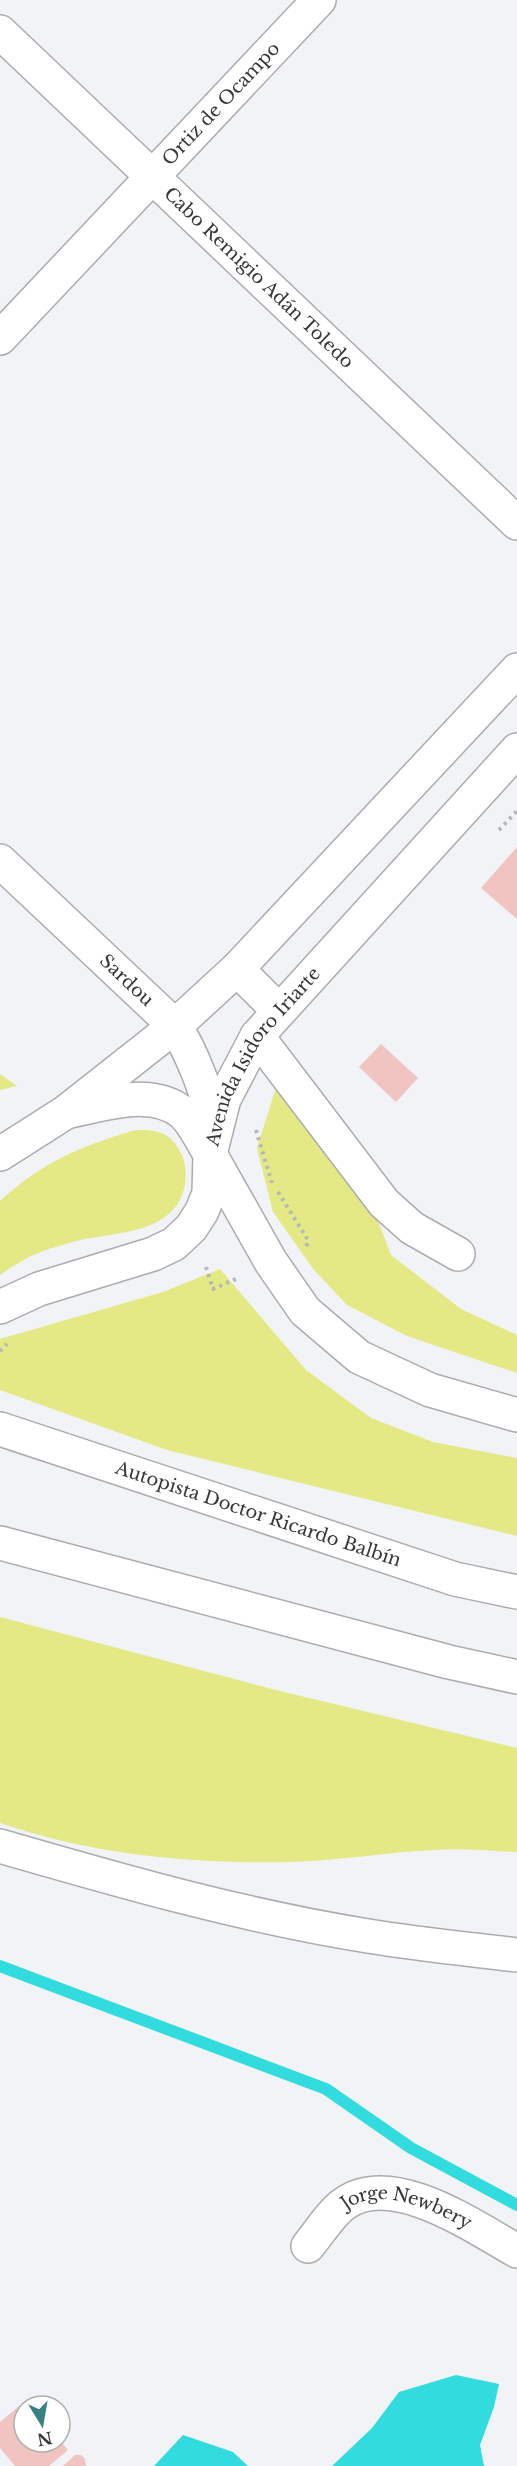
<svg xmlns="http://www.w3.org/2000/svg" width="517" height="2466" font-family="'Libre Baskerville',serif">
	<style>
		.green { fill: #e4e985 }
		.water { fill: #32dbdd }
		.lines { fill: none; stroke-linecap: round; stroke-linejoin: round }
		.stream { stroke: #32dbdd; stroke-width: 12 }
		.building { fill: #f1c4c1 }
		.street-casing { stroke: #aaacaf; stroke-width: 36 }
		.primary-casing { stroke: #aaacaf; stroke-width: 36 }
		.highway-casing { stroke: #aaacaf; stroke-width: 36 }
		.path { stroke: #b4b6b9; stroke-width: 4; stroke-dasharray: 3 4.5; stroke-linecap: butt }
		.street { stroke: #fff; stroke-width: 33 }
		.primary { stroke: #fff; stroke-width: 33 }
		.highway { stroke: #fff; stroke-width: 33 }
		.labels { text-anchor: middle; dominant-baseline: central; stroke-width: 4.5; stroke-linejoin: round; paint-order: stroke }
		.street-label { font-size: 18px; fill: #373839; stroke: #fff }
	</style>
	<rect width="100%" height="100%" fill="#f1f3f7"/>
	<g class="green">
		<path d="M0,1074L17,1086L0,1090Z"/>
		<path d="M279,1078L371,1203L391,1255L461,1309L517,1335V1373L407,1336L347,1305L314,1270L273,1212L257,1148Z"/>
		<path d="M135,1130C151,1130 166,1130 176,1145C185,1157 187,1169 185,1184C177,1233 119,1232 80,1240C69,1243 59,1246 49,1249C32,1254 14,1265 0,1275V1201C44,1161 79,1147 135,1130Z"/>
		<path d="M220,1269L306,1370L371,1418L433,1442L517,1458V1536L167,1450L0,1390V1339L163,1292Z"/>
		<path d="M0,1617L280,1691L517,1748V1852C490,1851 462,1848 435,1850C386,1852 338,1861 289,1862C191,1864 93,1855 0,1823Z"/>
	</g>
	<g class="water">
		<path d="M456,2375L499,2384L494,2407L480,2445L484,2466H332L372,2428L399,2392Z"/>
		<path d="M183,2435L233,2452L248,2466H154Z"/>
	</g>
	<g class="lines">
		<path class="stream" d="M0,1966L326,2089L411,2148L517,2205"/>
	</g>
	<g class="building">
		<path d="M517,847V919L481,888Z"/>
		<path d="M381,1044L418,1078L396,1102L359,1067Z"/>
		<path d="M25,2401L30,2406H24V2442H61L68,2450L49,2466H15L0,2448V2422Z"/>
		<path d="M75,2455H81L85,2459L86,2466H63Z"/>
	</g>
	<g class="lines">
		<g class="street-casing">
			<g id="street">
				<path id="s1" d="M0,32L517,523"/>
				<path id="s2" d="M0,338L319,0"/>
				<path id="s3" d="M0,861L175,1026C194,1056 205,1090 216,1124"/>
				<path d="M257,1036L384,1203L412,1228L458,1254"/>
				<path id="s4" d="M308,2246C318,2234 332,2212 344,2204C392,2169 474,2227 517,2251"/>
			</g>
		</g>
		<g class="primary-casing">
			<g id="primary">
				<path d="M237,969L279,1011"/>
				<path d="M70,1111C106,1104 153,1087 184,1114C195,1125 202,1141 210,1154"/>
				<path d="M0,1154L66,1112L175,1026L237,969L517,670"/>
				<path id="s5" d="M0,1307L39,1289L153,1254L174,1244L191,1228L202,1211L209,1193L210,1154L224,1099L257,1036L517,750"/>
			</g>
		</g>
		<g class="highway-casing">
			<g id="highway">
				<path d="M210,1154L271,1262L305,1311L359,1357L430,1390L517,1415"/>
				<path id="s6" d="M0,1429L455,1579L517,1592"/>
				<path d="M0,1543L449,1662L517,1677"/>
				<path d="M0,1846C121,1881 243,1916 368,1936C417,1944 467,1949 517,1955"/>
			</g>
		</g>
		<g class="path">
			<path d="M499,830L517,811"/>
			<path d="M256,1130L272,1183"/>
			<path d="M278,1192L308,1240L306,1248"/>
			<path d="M206,1267L213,1289L238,1278"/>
			<path d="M0,1351L7,1344"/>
		</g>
		<use href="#street" class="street"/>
		<use href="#primary" class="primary"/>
		<use href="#highway" class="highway"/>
	</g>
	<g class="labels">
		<g class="street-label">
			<text stroke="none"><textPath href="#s2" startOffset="322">Ortiz de Ocampo</textPath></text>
			<text stroke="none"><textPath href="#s1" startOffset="357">Cabo Remigio Adán Toledo</textPath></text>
			<text stroke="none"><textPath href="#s3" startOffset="174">Sardou</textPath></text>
			<text stroke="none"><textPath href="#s5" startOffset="400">Avenida Isidoro Iriarte</textPath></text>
			<text stroke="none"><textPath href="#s6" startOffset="272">Autopista Doctor Ricardo Balbín</textPath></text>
			<text stroke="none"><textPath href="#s4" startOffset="122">Jorge Newbery</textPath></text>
		</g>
	</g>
	<g transform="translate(42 2424) rotate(169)"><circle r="28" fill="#ffffff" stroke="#afafb0" stroke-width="1.5"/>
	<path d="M0-4.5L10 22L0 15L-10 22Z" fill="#3a8282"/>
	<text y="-9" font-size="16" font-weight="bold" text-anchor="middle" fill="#373839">N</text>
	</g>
</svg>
